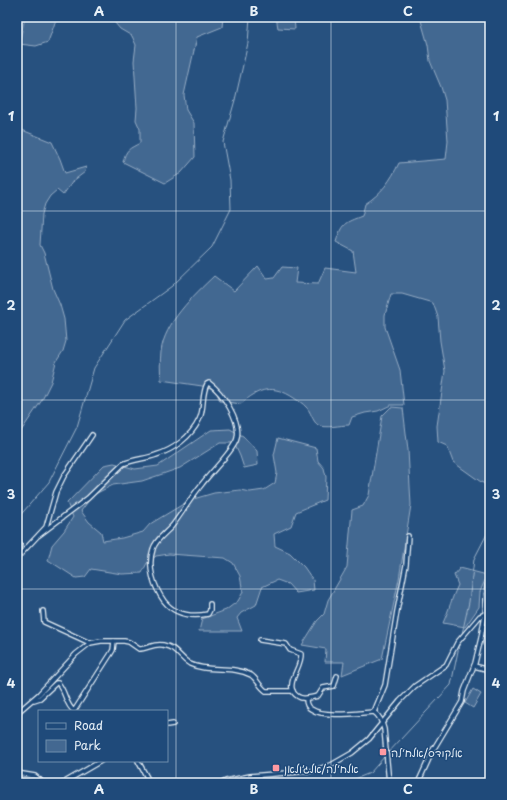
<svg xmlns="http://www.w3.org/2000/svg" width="507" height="800" font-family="'Playpen Sans','Playpen Sans Hebrew',sans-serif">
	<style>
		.green { fill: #436891; stroke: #96acc4 }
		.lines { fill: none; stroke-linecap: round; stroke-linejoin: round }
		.stream { stroke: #9db3c9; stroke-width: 1 }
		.minor-casing { stroke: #e8f1f8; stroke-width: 6 }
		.minor { stroke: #1f4a7a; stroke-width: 3.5 }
		.grid { fill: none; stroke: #e8f1f8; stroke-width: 1; stroke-opacity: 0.55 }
		.poi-dot { fill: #ff9aa2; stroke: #1f4a7a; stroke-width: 1.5 }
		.labels { text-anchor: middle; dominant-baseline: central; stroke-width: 3; stroke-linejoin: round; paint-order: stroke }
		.poi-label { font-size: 11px; fill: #e8f1f8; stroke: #1f4a7a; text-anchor: start }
		.neatline { fill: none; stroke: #e8f1f8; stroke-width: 1.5 }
		.grid-label { font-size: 13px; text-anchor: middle; font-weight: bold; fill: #e8f1f8 }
	</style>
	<rect width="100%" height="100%" fill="#27517f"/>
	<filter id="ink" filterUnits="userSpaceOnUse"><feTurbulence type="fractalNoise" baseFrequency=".025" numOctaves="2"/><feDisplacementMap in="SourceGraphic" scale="8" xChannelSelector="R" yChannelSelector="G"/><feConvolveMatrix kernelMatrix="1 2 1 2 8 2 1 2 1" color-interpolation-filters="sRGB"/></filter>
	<g filter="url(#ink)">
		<g class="green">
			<path d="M25,17H57L48,42L36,46L19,44Z"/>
			<path d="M110,17H223L222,27L197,37L184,95L186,110L194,123L195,157L181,173L165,183L123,162C126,149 129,149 140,143V129L136,120L137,108L134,61L136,45L132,36L120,29Z"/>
			<path d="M276,17H294L295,29L278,28Z"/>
			<path d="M420,17H490V377L488,381L490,385L489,486L481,482L453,462L447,446L438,442L437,426L445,371L440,341L438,317L433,303L402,294H391L385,315V327L400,370L404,405H391L378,411L365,413L352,417L349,425C340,425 326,429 318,425C312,421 311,411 306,407C303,403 298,401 294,398C273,384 259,388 241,404L220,401L217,393L209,387L161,380C160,371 160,361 161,352C164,323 194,295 214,276L234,291L258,266L267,279L274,278L282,267L297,268L295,283L318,284L325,268L356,272L353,251L336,242C342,223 344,223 362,216L365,204C381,194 391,180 399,163L446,159L448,141L445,100L441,87L430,61L428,45Z"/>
			<path d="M17,128L52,142L60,159L65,173L86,167L85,172L73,181L63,195L57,190L50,196L45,204L42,214L40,245L44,253L53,289L60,305L64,319L66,341L63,351L56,362L51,382L42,400L17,437Z"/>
			<path d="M391,407L403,408L408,450L411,505L399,579L382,659L342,675L344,662H325L326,649L302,645L317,621L324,614L328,600L347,567L352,510L363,506L369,495L382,416Z"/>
			<path d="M230,429L243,436L257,451L258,465L244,468L240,456L234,443H220L180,468L142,481L113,485L93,495L81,511L89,522L101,532L103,541L122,538L143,532L150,524L190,500L214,493L240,490L250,492L264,490L275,483L277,473L274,455L278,438L316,448L318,461L324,468L326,477L325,500L296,512L291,526L274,534L275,546L290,553L304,567L313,580L314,590L296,593L288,584L277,580L262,587L256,605L241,613L237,618L242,631H199L202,619L226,610L238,601L243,592L240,576L233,563L225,558L169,554L156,556L147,563L142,573L122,574L91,569L85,577L76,578L48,560L52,545L64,531L73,517L67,503L104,465L114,463L135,469L158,466L211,430Z"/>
			<path d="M460,568L487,575L480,592L479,607L465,627L443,623C449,610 452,597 458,585L454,575Z"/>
			<path d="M473,689L481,694L473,708L465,703Z"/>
		</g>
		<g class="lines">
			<g class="stream">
				<path d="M17,519L49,482L77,427L94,368L125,320L172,286L212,247L231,209L230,180L223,142L235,100L248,43L250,17"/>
				<path d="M462,634L469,602L474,559L490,528"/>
				<path d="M388,753L451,685L460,641"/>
				<path d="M345,783L370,773L385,756"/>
			</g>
			<g class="minor-casing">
				<g id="minor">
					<path d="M39,535L88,498L123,464C134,459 145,459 156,455C173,450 191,437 199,420C205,409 201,395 207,384L209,383C223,393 241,421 237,438C235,449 210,473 202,484C191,497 183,512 172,526C165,534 156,539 153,549C147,567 154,587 164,601C175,615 192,617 208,614L210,610V604"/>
					<path d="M17,539L20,544L17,557"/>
					<path d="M17,558L46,527L56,492L64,476L92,435"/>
					<path d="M43,611L44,622L90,643"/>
					<path d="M260,640L286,644L290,650L301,654C302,667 286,682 294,693C300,701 309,698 318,696L323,688L334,686L337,676"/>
					<path d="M474,666L490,670"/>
					<path d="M306,699C306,703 307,707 311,709C324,718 358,713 374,712C380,716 382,722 384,729L389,783"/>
					<path d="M34,700L40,698L56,683H58C66,692 65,704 74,711L110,655L113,650L114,641"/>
					<path d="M374,712L385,685L397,611L406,565L408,536"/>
					<path d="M17,713L39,694L76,654L90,643L101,641H124L129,642L139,649C147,649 154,643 163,645C178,648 178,657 190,664C209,673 232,665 251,675C257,679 260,687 266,691H293"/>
					<path d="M167,725L173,724"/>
					<path d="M138,761L150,783"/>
					<path d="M17,773L35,776L43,783"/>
					<path d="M17,778L40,780"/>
					<path d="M63,783L101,761"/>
					<path d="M222,783L226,781L250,776L311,771L331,765L352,753L369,739L400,701L415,686L446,665L457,643L480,616L485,614"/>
					<path d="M418,783L433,750L462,702L464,691L475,663L481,638L485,614L487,586L490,579"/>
				</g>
			</g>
			<use href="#minor" class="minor"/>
		</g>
	</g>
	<path class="grid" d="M176,17V783M331,17V783M17,211H490M17,400H490M17,589H490"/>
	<g class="poi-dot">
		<rect x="379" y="748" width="8" height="8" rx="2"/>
		<rect x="272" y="764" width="8" height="8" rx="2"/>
	</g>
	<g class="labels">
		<g class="poi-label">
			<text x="391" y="752">אלקודס/אלח׳לה</text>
			<text x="284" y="768">אלח׳לה/אלג׳ולאן</text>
		</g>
	</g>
	<rect width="507" height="800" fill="none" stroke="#1f4a7a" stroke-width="44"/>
	<rect x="38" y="710" width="130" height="52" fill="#1f4a7a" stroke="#6f8dac"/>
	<rect x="46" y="723" width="20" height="6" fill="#1f4a7a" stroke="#6f8dac"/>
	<text x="74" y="730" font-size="12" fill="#e8f1f8">Road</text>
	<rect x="46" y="740" width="20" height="12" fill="#436891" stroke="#6f8dac"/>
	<text x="74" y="750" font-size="12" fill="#e8f1f8">Park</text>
	<rect x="22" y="22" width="463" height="756" class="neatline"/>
	<g class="grid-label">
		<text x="99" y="16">A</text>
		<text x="254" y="16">B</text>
		<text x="408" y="16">C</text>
		<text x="11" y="121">1</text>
		<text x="496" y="121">1</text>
		<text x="11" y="310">2</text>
		<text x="496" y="310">2</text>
		<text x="11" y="499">3</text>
		<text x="496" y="499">3</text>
		<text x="11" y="688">4</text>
		<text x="496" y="688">4</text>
		<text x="99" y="794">A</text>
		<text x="254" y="794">B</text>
		<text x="408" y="794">C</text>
	</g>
</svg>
